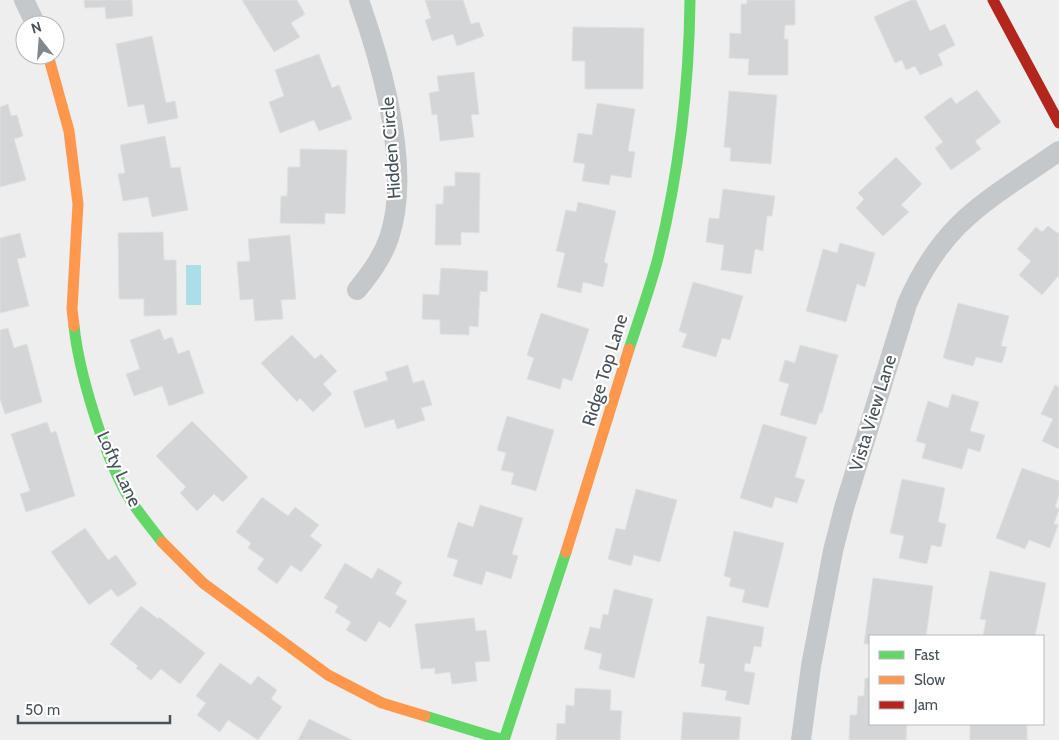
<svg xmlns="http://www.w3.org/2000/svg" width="1059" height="740" font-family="Cabin,sans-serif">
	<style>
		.water { fill: #abdee7 }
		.building { fill: #d4d5d6; stroke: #dfe0e1 }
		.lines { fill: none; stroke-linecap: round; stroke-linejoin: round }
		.street { stroke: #c5c8ca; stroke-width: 20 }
		.fast { stroke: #63d668; stroke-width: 11 }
		.slow { stroke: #ff974d; stroke-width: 11 }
		.jam { stroke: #b3261e; stroke-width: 11 }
		.labels { text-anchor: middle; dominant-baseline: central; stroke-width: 4.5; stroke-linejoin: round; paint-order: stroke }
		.street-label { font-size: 18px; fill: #475159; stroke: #fff }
	</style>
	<rect width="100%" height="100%" fill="#eee"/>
	<rect class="water" x="186" y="265" width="15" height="40"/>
	<g class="building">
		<path d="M84,0H132L133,16L106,19L105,7L85,8Z"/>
		<path d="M242,0H297L305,14L291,23L300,37L274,52Z"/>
		<path d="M425,0H463L471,24L479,22L484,36L457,46L453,34L432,41L425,20L431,18Z"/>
		<path d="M747,0H795V25H785L784,39H788V75H748L749,59L729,58L730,33L741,34V4H747Z"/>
		<path d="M911,0H916L930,31L945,24L955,45L938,54L943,65L920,75L915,66L906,70L902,60L895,63L874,17Z"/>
		<path d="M573,27L644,28L643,89H585V61H572Z"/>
		<path d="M152,36L166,103L175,101L178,118L148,124L144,104L128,107L116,44Z"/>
		<path d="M319,54L332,88L339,85L352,119L319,131L314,120L280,133L269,102L284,96L275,70Z"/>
		<path d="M474,72L479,114L471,115L474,137L440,141L437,114L432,115L429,93L439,91L437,76Z"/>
		<path d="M977,90L1001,122L975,141L981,149L951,170L935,148L943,142L924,117L951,97L956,104Z"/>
		<path d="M729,91L777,95L771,164L730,161L731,148L724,147Z"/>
		<path d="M597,103L635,109L628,151L635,152L631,178L611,175L609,185L582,181L585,164L573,162L578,133L592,135Z"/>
		<path d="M8,104L11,116L17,115L23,136L14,139L26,180L0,187V107Z"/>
		<path d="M165,136L171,168L180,167L188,210L152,217L148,197L123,201L118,174L125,173L120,145Z"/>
		<path d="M300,149L347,150L345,214L325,213V224L280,223L281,196H287L288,167H300Z"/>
		<path d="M896,157L922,184L901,205L909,212L883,236L856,208L864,199L858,193Z"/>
		<path d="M455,172L480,173L479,233L461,232V245H435L436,204H443L444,186H455Z"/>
		<path d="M723,189L775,196L772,216H767L763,251L755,249L751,274L721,270L724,245L706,242L709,218L719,219Z"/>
		<path d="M578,202L616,211L604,262L608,264L603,287L583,282L581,293L557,287L565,253L556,251L566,210L576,212Z"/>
		<path d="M1048,226L1059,234V275L1042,295L1019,275L1031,261L1017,249L1036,227L1042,232Z"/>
		<path d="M163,232L164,260H176L177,315L144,316V299H119L118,233Z"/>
		<path d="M20,233L26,257L17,259L29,306L0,313V238Z"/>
		<path d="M290,235L296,299L281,300L283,319L255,321L253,299L240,300L237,262L250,261L248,239Z"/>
		<path d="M840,243L875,253L865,287L857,284L846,322L806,311L823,249L837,253Z"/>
		<path d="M441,268L488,271L487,292L480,291L478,327L469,326V335L440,334V320L422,319L423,294L439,295Z"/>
		<path d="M693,282L743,296L730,340L722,338L716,357L682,347L687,334L679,331Z"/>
		<path d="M958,303L1009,316L1001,346L1007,347L1002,363L976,357L973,366L943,358Z"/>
		<path d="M541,313L589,329L572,381L563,378L560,389L527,379L534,358L527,355Z"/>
		<path d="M8,328L14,348L27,344L42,402L5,414L0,399V330Z"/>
		<path d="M160,329L164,340L172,337L178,354L189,350L204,393L169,406L162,386L134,396L126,374L140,369L130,340Z"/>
		<path d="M292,335L315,359L321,354L337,371L323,384L332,394L313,412L300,398L297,402L261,363Z"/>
		<path d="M800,345L838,355L822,413L820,412L816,425L780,415L789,384L779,381L785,360L795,363Z"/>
		<path d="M408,365L413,383L424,380L432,405L421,408L425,420L397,429L394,419L365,428L353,391L388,380L385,372Z"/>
		<path d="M1055,385L1059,387V449L1042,441L1053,419L1041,414Z"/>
		<path d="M952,394L979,402L970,431L985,435L980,452L968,448L962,469L922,458L926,444L916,441L928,401L948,408Z"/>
		<path d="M507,416L554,430L536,491L511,484L514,473L501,470L506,453L497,450Z"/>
		<path d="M192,421L248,477L223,502L214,494L197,511L180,493L186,487L156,456Z"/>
		<path d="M47,422L51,433L56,431L75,496L26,512L20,494L30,491L11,434Z"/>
		<path d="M763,424L807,437L795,477L805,480L797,503L775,497L772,508L740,498Z"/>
		<path d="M1022,468L1059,481V495L1055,507L1059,509L1054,524L1058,525L1050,548L1029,540L1025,549L996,538Z"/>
		<path d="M902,479L945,488L938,522L946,524L941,547L931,545L927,564L899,558L904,536L890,533Z"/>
		<path d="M636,489L677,500L660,562L634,555L631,566L608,559L616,528L625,530Z"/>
		<path d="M262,497L288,516L295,507L319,525L310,536L322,545L301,572L291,565L277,584L257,569L264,559L248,548L251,543L236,532Z"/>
		<path d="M480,505L523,518L512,554L518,556L511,579L486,571L482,585L453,576L458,560L447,557L458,522L473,527Z"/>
		<path d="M85,528L108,560L116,555L137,584L118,597L111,589L89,605L51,552Z"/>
		<path d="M734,531L784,543L768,608L742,602L745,590L729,586L731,578L724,576Z"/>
		<path d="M345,563L372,579L378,568L402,582L395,594L407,601L390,628L379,621L366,642L346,630L351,622L335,612L338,606L324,598Z"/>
		<path d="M990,571L1046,583L1035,636H983L986,620L980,619Z"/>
		<path d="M873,578L933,586L926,636H870V644H864Z"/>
		<path d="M614,589L653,599L634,678L599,669L602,654L584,649L590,627L600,629L603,614L608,615Z"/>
		<path d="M141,606L158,619L159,617L205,653L180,684L161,669L151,680L136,668L138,666L110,644Z"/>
		<path d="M707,616L764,627L761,647L754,646L750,664L745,663L744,671L755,673L749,705L725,700L727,691L701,686L705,664L699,663Z"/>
		<path d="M474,618L476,631L486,630L490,661L475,662L477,681L452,684L450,672L435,674V668L421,669L415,624Z"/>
		<path d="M220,663L251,685L258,676L277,690L271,699L282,707L258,740L228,720L220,732L197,715L206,703L196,696Z"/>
		<path d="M865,678H870V724H907L906,740H849L850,715H857L858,696H864Z"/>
		<path d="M575,688L611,690L610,710L622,711L620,740H556L557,723L565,724L566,705L574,706Z"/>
		<path d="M683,712L741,717L739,740H681Z"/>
		<path d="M309,719L352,740H298Z"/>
		<rect x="970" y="724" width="57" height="16"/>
	</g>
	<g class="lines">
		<g class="street">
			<path d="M24,0L36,25"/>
			<path d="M357,290C370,274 382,258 389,238C412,170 382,65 359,0"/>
			<path d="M801,740L811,666L833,551L844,508L907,304C943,220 989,200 1059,151"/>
		</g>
		<g class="fast">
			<path d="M74,326C79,373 103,451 126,493C136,510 150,526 162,542"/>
			<path d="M629,349C639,319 650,288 658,258C679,173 689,87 690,0"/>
			<path d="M425,716L504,740L566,552"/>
		</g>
		<g class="slow">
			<path d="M48,55L69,131L78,204L72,309L74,326"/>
			<path d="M162,542L203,583L328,675L382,703L425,716"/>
			<path d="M566,552L629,349"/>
		</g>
		<path class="jam" d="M993,0L1059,123"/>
	</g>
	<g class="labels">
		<g class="street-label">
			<text transform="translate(391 148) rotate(-94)">Hidden Circle</text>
			<text transform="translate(605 370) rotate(-73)">Ridge Top Lane</text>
			<text transform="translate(873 413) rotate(-73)">Vista View Lane</text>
			<text transform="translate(119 469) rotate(65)">Lofty Lane</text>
		</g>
	</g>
	<rect x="869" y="635" width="175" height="90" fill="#ffffff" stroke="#b5b9bd"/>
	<rect x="879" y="651" width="25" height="8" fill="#63d668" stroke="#b5b9bd"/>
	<text x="914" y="660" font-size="15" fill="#475159">Fast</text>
	<rect x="879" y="676" width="25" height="8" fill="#ff974d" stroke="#b5b9bd"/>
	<text x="914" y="685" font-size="15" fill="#475159">Slow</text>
	<rect x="879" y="701" width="25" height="8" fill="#b3261e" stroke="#b5b9bd"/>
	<text x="914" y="710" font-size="15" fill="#475159">Jam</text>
	<g transform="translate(40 40) rotate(343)"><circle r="24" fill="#ffffff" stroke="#b5b9bd"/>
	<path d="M0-4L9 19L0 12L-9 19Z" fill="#81888d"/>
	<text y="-8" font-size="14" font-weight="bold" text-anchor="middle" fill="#475159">N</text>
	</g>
	<path d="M18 715v8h152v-8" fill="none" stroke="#475159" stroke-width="2.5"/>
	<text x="25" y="715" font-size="15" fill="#475159" stroke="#ffffff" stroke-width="4" paint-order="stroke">50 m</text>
</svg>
